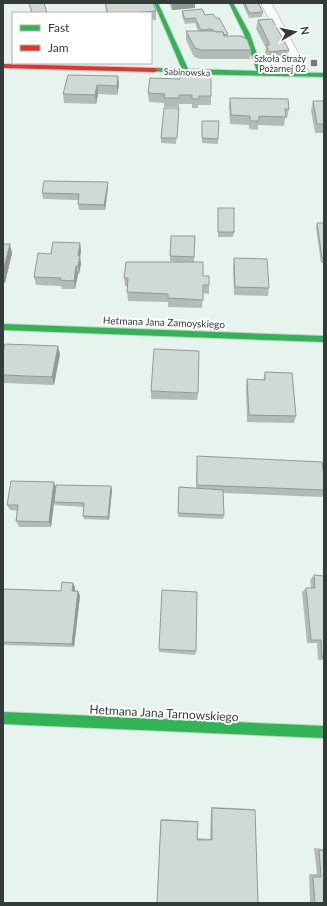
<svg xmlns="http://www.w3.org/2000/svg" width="327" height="906" font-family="Lato,sans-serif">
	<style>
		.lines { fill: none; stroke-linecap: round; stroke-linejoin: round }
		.lane-casing { stroke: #c5cfcb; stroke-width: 2 }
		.fast-casing { stroke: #c5cfcb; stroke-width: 2 }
		.jam-casing { stroke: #c5cfcb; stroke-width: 2 }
		.lane { fill: #fbfdfc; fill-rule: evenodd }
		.fast { fill: #30b455; fill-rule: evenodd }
		.jam { fill: #e5322d; fill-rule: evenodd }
		.wall { fill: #b3bbb7 }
		.shaded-wall { fill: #929995 }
		.building { fill: #d0dad5; stroke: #929995 }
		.poi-dot { fill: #727c78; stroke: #fff; stroke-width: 1.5 }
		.labels { text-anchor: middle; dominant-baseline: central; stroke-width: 4; stroke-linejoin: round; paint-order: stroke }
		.far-poi-label { font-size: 9px; fill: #333c38; stroke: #fff; text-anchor: end }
		.far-street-label { font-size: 9px; fill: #333c38; stroke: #fff }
		.street-label { font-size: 10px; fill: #333c38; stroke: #fff }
		.near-street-label { font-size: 12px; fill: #333c38; stroke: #fff }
	</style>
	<rect width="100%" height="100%" fill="#e7f4ee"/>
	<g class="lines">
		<g class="lane-casing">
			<path id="lane" d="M261,3H271L310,75L308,77H300L298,75Z"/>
		</g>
		<g class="fast-casing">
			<g id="fast">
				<path d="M154,3H158L188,69L257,71L244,34L229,3H233L250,34L263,72L324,73V77L186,74L153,71L152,70L155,68L182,69Z"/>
				<path d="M3,324L324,336V342L3,330Z"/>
				<path d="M3,712L324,726V738L3,724Z"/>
			</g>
		</g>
		<g class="jam-casing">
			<path id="jam" d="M3,64L155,68L158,70L155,72L3,68Z"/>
		</g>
		<use href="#lane" class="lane"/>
		<use href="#fast" class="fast"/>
		<use href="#jam" class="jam"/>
	</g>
	<g class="wall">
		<path d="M105,3L156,11V20H151V13H106Z"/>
		<path d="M169,3H195V8L172,10Z"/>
		<path d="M243,3H245L263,12L262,17L249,18L243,5Z"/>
		<path d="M182,11L205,15L228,36L251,50L250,59H200L194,57L186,40V31H198L195,23L185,24L182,16Z"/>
		<path d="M258,20L289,50L287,59L268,61L265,54L266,48L256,29Z"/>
		<path d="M118,76L119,85L117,95L98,94L96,104L64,103L63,94Z"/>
		<path d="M148,93L211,96V105H198V108H192V104H179V107H164V103L149,102Z"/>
		<path d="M230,98L289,109L287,118H285L284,126L258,125V130L249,129V125L230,124L229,107Z"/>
		<path d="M313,101H324V133H315L311,110Z"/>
		<path d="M179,108L176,144L161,143V138Z"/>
		<path d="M202,121L218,139V144L202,143Z"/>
		<path d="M108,188L105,210H79L78,204V200L43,199L42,193Z"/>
		<path d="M218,208L234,232L233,237H218Z"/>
		<path d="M317,223H324V263H321L316,228Z"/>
		<path d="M171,236H195L194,262L209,285V294L203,293L202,308L168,307V302L128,301L127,292V286H125L124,278L179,262L170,261Z"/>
		<path d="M80,243L81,251L80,257L81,264L79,274H78L75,289H62L61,286L36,285L34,277L51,254Z"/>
		<path d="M3,244L12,253L5,283H3Z"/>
		<path d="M234,258L269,288L268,296L234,295L233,267Z"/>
		<path d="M3,351L60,354L54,385L3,383Z"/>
		<path d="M265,372L296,416L294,423L247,422L246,387L247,379L263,380Z"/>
		<path d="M151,391L198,393L197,400L151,399Z"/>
		<path d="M197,456L324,477V493L322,497L223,493L224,515L223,519L178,517L179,487L196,488Z"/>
		<path d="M56,487L112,490L109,520L84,519L83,516L84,507L55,505L54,503L51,527H19L16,521L17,511L10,510L7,505Z"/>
		<path d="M314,575L324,576V660H318L317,643H307L302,592L306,588H311L310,580Z"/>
		<path d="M75,587V591H78L80,596L74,647L3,645V589L61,591Z"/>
		<path d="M159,649L196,651L195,655L159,652Z"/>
		<path d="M211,807L253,809L255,810L157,903L161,819L197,821L198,822L197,838L210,839Z"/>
		<path d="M314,848L324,849V903H310L309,874H317Z"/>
	</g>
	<g class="shaded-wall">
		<path d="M172,3H195V8L172,10Z"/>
		<path d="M118,76L119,85L117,95V86Z"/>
		<path d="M97,85L98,94L96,104L95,95Z"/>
		<path d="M108,182V188L105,210L104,205Z"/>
		<path d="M80,243L81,251L80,257L81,264L79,274L78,266V256Z"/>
		<path d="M10,244L12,253L5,283L3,277V271Z"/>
		<path d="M76,266L78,274L75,289L74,281Z"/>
		<path d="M58,346L60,354L54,385L52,377Z"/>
		<path d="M54,482L56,488L54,502V503L51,527L49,522Z"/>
		<path d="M111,486L112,490L109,520L108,517Z"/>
		<path d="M73,583L75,587V595L72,591Z"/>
		<path d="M78,591L80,596L74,647L72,644Z"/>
	</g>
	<g class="building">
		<path d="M29,3H44L47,13H32Z"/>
		<path d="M105,3H153L156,11L131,13H108Z"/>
		<path d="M245,3H258L263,12L249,13Z"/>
		<path d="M202,9L205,15L213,14L216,18H219L228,34L224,35L223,32H216L215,31H213L212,29L201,30L195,18L185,19L182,11Z"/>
		<path d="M272,19L289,50L269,52L266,45H270L258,20Z"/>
		<path d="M186,31H215L216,32H223L224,36H241L247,39L251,50H201L195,48Z"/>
		<path d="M68,75L118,76L117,86L97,85L95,95L63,94Z"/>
		<path d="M180,76L211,77V96H199V99H192V95H179V98H164L165,94L148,93L150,78L180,79Z"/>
		<path d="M230,98L288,99L289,109H285L286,117L259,116V121H250V116L231,115Z"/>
		<path d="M313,101H324V124H317Z"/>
		<path d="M164,108H179L177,138H161Z"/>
		<path d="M202,121H219L218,139L202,138Z"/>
		<path d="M44,181L108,182L104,205L78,204L79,194L42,193Z"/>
		<rect x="218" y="208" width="16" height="24"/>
		<path d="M317,223H324V258H322Z"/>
		<path d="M171,236H195L194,257L170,256Z"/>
		<path d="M53,242L80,243L78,256H80L78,266H76L74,281L60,280L61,278L34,277L38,253L51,254Z"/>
		<path d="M3,244H10L3,271Z"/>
		<path d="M234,258L267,259L269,288L235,287Z"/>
		<path d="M126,262H203V276H209V285H203V300L168,298V294L127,292L128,278H124Z"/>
		<path d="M5,344L58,346L52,377L3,375V351Z"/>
		<path d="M154,349L199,351L198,393L151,391Z"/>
		<path d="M265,372L292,373L296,416L249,415L247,379L265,380Z"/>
		<path d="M197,456L322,462L324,477V490L197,485Z"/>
		<path d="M11,481L54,482L49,522L16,521L18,505H7Z"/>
		<path d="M56,485L111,486L108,517L83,516L84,503L54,502Z"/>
		<path d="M179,487L223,490L224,515L178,513Z"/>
		<path d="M314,575L324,576V657H322L321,640H311L306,588H315Z"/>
		<path d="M62,582L73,583L72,591H78L72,644L3,642V589L61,591Z"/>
		<path d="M162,590L197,592L196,651L159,649Z"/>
		<path d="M212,808L255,810L258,903H157L161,820L198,822L197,840H212Z"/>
		<path d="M319,850L324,851V903H315L313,877H321Z"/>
	</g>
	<rect class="poi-dot" x="310" y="59" width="8" height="8" rx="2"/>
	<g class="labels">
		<g class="far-poi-label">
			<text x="306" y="58">Szkoła Straży<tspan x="306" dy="10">Pożarnej 02</tspan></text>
		</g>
		<g class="far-street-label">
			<text transform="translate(187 72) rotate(2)">Sabinowska</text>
		</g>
		<g class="street-label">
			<text transform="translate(164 322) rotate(2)">Hetmana Jana Zamoyskiego</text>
		</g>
		<g class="near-street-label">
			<text transform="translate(164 713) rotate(3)">Hetmana Jana Tarnowskiego</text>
		</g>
	</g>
	<rect width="327" height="906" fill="none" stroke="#333c38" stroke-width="8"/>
	<rect x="12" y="12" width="140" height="52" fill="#ffffff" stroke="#adb1af"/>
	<rect x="20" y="25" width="20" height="6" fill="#30b455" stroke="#adb1af"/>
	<text x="48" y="32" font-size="12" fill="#333c38">Fast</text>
	<rect x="20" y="45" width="20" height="6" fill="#e5322d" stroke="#adb1af"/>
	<text x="48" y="52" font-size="12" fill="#333c38">Jam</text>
	<g transform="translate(295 32) rotate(81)" stroke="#ffffff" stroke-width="3" paint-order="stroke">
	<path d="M0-3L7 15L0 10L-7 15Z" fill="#333c38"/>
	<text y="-6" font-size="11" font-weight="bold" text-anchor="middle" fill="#333c38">N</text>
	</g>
</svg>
